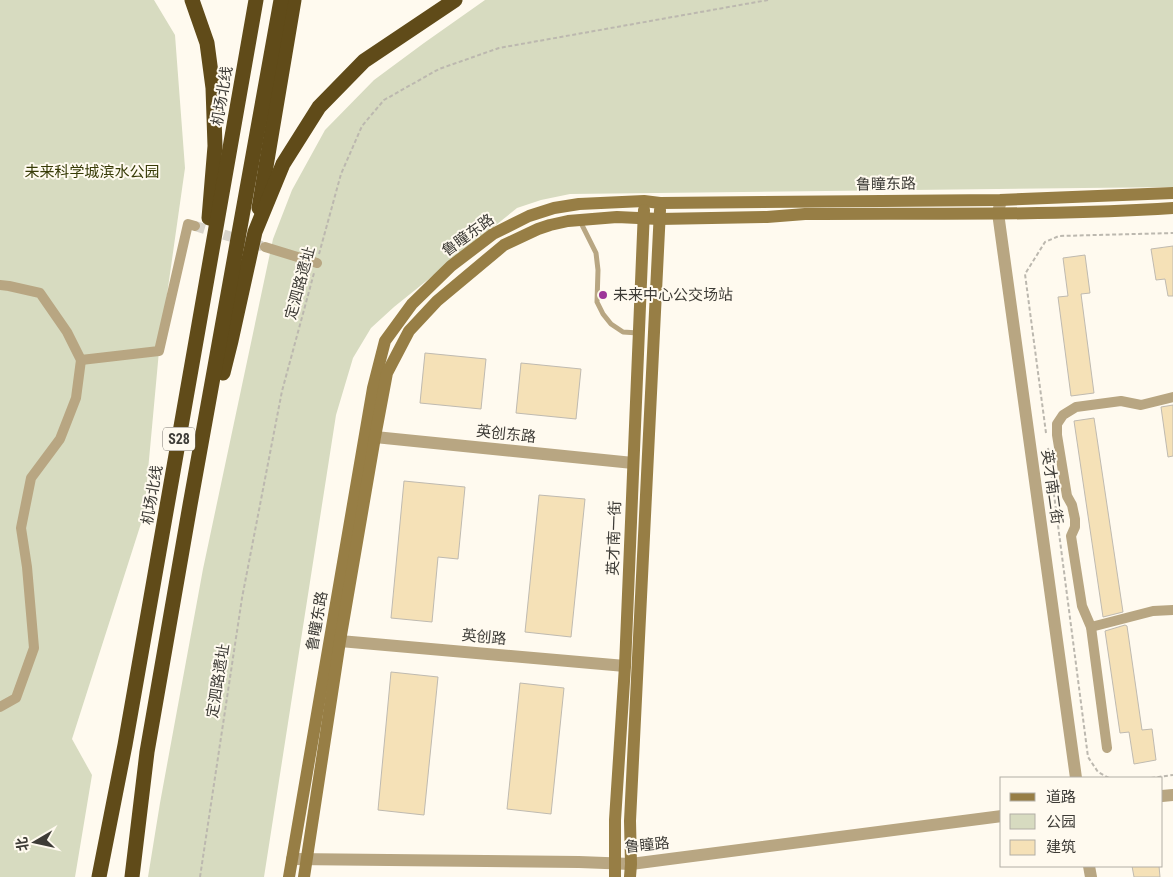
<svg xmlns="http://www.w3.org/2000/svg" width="1173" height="877" font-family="'Roboto Condensed','Noto Sans SC',sans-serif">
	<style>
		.green { fill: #d7dbc0 }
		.building { fill: #f5e1b7; stroke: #bfbab0 }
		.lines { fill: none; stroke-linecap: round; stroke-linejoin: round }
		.minor-tunnel { stroke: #d8d4ca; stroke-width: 10; stroke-dasharray: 10 5; stroke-linecap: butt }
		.path { stroke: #bcb8af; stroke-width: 2; stroke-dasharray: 4 2.5; stroke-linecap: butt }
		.service { stroke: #b8a682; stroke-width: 5 }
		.minor { stroke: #b8a682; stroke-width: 10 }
		.tertiary { stroke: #b8a682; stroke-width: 12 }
		.secondary { stroke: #977e45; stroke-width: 12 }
		.motorway { stroke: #604b19; stroke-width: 15 }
		.poi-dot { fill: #9d3598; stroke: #fffaef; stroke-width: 2 }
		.labels { text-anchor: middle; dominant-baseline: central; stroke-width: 4; stroke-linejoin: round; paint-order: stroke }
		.shield { fill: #fffaef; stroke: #78756e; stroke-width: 1 }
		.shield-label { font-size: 14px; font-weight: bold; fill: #3e3c37 }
		.street-label { font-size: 15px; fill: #3e3c37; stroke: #fffaef }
		.park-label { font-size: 15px; fill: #373b06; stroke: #fffaef }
		.poi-label { font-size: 15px; fill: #3e3c37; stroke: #fffaef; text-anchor: start }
	</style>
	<rect width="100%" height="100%" fill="#fffaef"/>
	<g class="green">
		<path d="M0,0H154L175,35L185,168L159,351L144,514L72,739L92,775L75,877H0Z"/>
		<path d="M485,0H1173V187L570,194L541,200L517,208L394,307L371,328L353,358L336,415L264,877H148L160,803L203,569L273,239L292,190L325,130L374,80L424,43Z"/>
	</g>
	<g class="building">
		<path d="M1173,246V296H1168L1165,279L1156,280L1151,249Z"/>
		<path d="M1085,255L1090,293L1081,294L1094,393L1071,396L1058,297L1068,296L1063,258Z"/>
		<path d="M425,353L486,359L481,409L420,403Z"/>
		<path d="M521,363L581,369L576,419L516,413Z"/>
		<path d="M1173,405V456L1168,457L1161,407Z"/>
		<path d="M1094,418L1123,612L1103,617L1074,421Z"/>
		<path d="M404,481L465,487L458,559L438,557L432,622L391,618Z"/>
		<path d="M539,495L585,499L571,637L525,632Z"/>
		<path d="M1125,625L1127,626L1142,730L1152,729L1156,760L1134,764L1129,732L1120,733L1105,631Z"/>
		<path d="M391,672L438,677L424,815L378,810Z"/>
		<path d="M520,683L564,688L551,814L507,809Z"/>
		<path d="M1132,866H1159L1160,877H1134Z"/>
	</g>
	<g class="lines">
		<path class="minor-tunnel" d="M195,226L265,247"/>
		<g class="path">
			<path d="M319,254L341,174L362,126L384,100L439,69L499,48L768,0"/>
			<path d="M1046,433L1025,274L1045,242L1059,236L1173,233"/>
			<path d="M1048,448L1088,757L1098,772L1109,778"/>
			<path d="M1151,778L1173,775"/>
			<path d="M200,877L242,598L282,391L314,273"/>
		</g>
		<path class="service" d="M580,221L596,253L598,270L597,302L603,314L611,324L623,332L638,333"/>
		<g class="minor">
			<path d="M265,247L317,263"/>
			<path d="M0,285L9,286L40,293L67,332L81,360L76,398L60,439L31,478L21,528L27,567L34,648L16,698L0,707"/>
			<path d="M81,360L159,351L188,224L195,226"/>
			<path d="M1091,627L1153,611L1173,610"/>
			<path d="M1107,748L1091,627L1082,606L1071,536L1075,527V519L1072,505L1067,496L1057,435V424L1063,415L1076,407L1121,401L1141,405L1173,397"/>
		</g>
		<g class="tertiary">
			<path d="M1000,204L998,213L1076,778"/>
			<path d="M375,437L633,463"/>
			<path d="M340,641L625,666"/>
			<path d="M1162,796L1173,795"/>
			<path d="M292,859L579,862L631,864L1002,816"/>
			<path d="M1089,866L1091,877"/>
		</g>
		<g class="secondary">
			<path d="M289,877L373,388L385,341L412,304L451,266L493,234L529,216L554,208L579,204L644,201L660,203L1000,200L1173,193"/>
			<path d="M304,877L340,641L375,437L387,373L409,331L437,301L504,245L538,229L550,225L568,221L617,217L659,219L767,217L805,214C927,213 1050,216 1173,208"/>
			<path d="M615,877V820L625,666L644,210"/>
			<path d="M630,877L631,864L630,821L660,210"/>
		</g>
		<g class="motorway">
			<path d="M192,0L207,43L213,88L215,146L209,218"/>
			<path d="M259,208L294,0"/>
			<path d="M223,373L231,341L255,232L283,164L319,107L364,61L455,0"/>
			<path d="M99,877L125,745L256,0"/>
			<path d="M132,877L147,752L190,505L281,0"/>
		</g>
	</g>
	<circle class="poi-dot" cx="603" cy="295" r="5"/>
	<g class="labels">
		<rect class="shield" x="163" y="427.5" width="32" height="23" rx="4"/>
		<g class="shield-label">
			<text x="179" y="439">S28</text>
		</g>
		<g class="street-label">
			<text transform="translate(222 96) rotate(-80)">机场北线</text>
			<text transform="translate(886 184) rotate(-1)">鲁瞳东路</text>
			<text transform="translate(468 235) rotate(-36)">鲁瞳东路</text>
			<text transform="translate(300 283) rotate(-75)">定泗路遗址</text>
			<text transform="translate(506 434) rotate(6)">英创东路</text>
			<text transform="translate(1052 487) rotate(82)">英才南二街</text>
			<text transform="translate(152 495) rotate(-80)">机场北线</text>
			<text transform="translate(614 538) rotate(-88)">英才南一街</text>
			<text transform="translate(317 621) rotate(-80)">鲁瞳东路</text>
			<text transform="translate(484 637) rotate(5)">英创路</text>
			<text transform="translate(218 681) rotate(-81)">定泗路遗址</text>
			<text transform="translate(647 845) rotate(-6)">鲁瞳路</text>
		</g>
		<g class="park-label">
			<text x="92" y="172">未来科学城滨水公园</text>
		</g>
		<g class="poi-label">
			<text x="613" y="295">未来中心公交场站</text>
		</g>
	</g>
	<rect x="1000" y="777" width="162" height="90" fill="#fffaef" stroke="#b2aea5"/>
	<rect x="1010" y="793" width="25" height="8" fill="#977e45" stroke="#b2aea5"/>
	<text x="1046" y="802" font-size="15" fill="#3e3c37">道路</text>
	<rect x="1010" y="814" width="25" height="15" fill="#d7dbc0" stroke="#b2aea5"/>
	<text x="1046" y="827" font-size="15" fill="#3e3c37">公园</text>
	<rect x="1010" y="840" width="25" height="15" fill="#f5e1b7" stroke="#b2aea5"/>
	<text x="1046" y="852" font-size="15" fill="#3e3c37">建筑</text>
	<g transform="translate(35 842) rotate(261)" stroke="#fffaef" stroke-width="4" paint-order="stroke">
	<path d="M0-4L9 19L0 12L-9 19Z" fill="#3e3c37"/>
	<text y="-8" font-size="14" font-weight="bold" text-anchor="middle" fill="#3e3c37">北</text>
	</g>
</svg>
